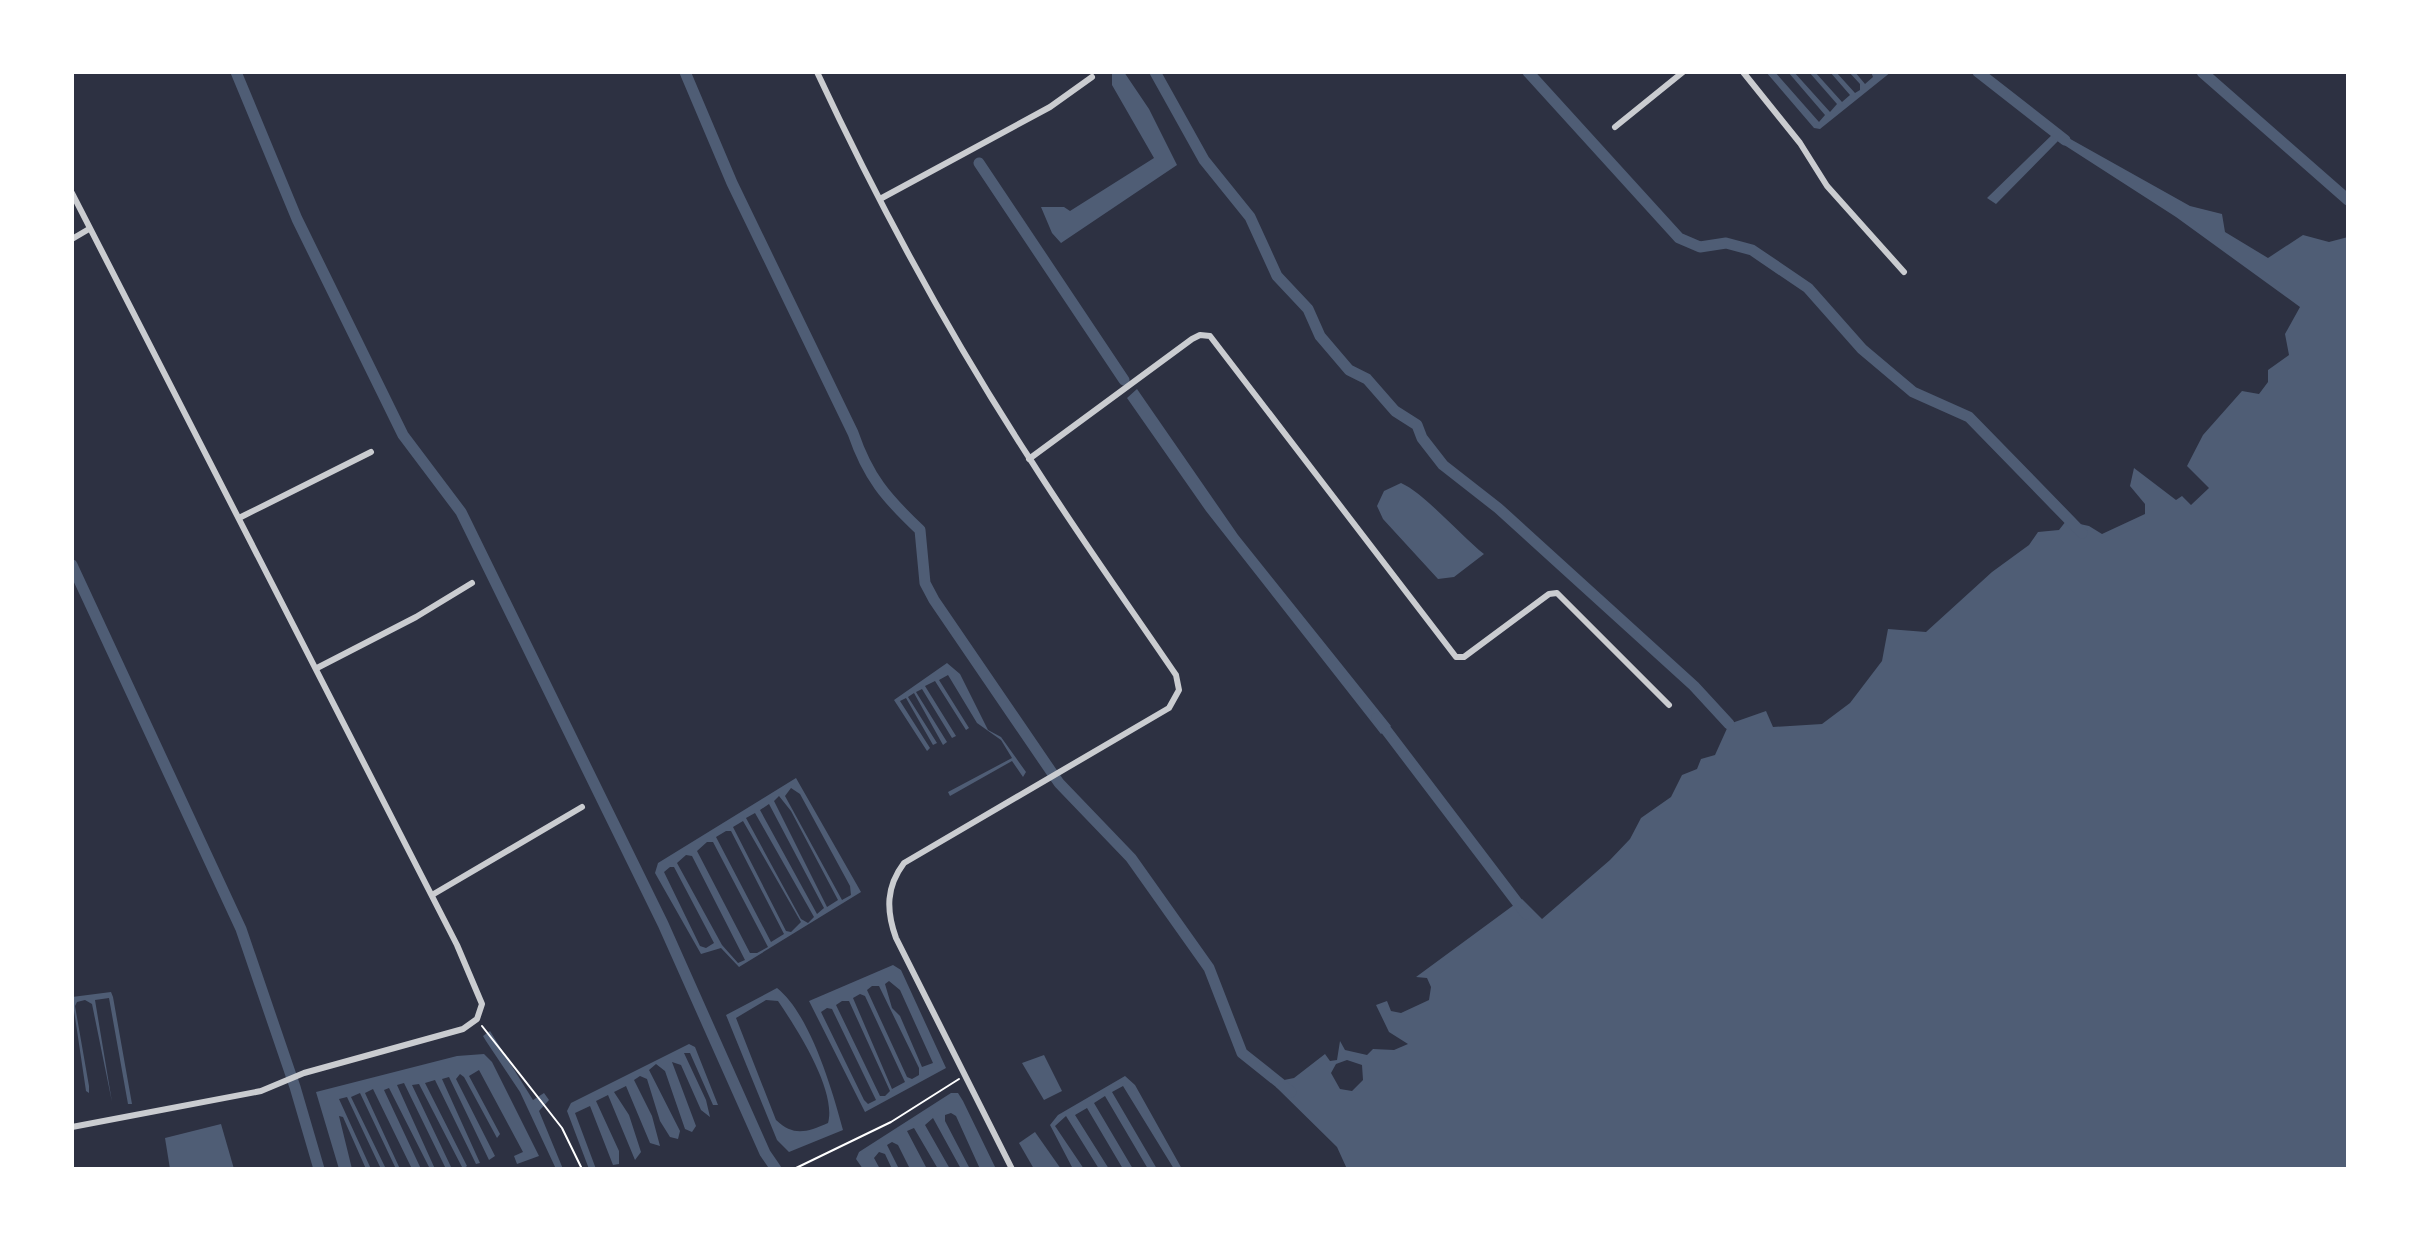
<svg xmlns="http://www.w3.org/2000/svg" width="2420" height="1241" font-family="'Nunito Sans',sans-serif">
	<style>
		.water { fill: #4f5d75; fill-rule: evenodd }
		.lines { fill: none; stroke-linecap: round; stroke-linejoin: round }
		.canal { stroke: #4f5d75; stroke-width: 11 }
		.path { stroke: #fff; stroke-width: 2 }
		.minor { stroke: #caccd0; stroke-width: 6 }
	</style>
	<rect width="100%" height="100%" fill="#2d3142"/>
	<g class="water">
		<path d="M1112,72H1124L1149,109L1177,165L1061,243L1052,233L1041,207H1064L1070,211L1154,158L1112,85Z"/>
		<path d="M1766,72H1775L1819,122L1825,115L1788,72H1794L1830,112L1837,104L1809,72H1815L1842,102L1850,95L1830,72H1836L1855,93L1860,90V84L1849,72H1855L1865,84L1873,77L1871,72H1891L1820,129L1814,128Z"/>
		<path d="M2056,131L2190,206L2222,214L2225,232L2268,258L2303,235L2329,242L2348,237V1169H1347L1337,1147L1276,1087L1284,1080L1294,1078L1325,1054L1330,1061L1337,1060L1340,1041L1345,1050L1367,1055L1373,1049L1394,1050L1408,1044L1389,1032L1376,1005L1387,1001L1391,1011L1401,1013L1429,1000L1431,987L1427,978L1416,977L1522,899L1542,919L1610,860L1630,839L1641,818L1671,797L1682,775L1697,769L1701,759L1715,755L1729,724L1766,711L1773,727L1822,724L1850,703L1882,661L1888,629L1926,632L1992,572L2029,545L2038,532L2059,530L2066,521L2089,526L2102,534L2145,514V504L2130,486L2134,468L2176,500L2182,496L2191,505L2209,488L2187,466L2203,435L2242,391L2259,394L2268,382V370L2289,355L2285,334L2300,307L2176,217L2058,141L1996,204L1987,198ZM1347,1060L1362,1065L1363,1080L1352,1091L1340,1089L1331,1073L1336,1064Z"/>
		<path d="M1137,389L1238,535L1391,726L1381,734L1206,511L1127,398Z"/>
		<path d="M1401,483C1424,493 1461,536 1484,554L1454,577L1438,579L1383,519L1377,506L1384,491Z"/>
		<path d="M947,663L960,674L988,730L1001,737L1026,772L1023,777L1012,761L950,796L948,792L1012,758L1001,740L977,723L948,675L939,680L969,728L966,730L935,681L925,686L956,736L952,738L922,689L916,692L947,742L943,745L914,693L908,697L937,743L933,745L906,698L900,701L930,748L927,751L894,700Z"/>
		<path d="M796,778L861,892L739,967L721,948L701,954L655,873L658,863ZM791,788L800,794L850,886L851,895L842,900L785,796ZM779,796L791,811L838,900L827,907L774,801ZM769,804L824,908L817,914L760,810ZM755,813L814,917L808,923L801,919L746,818ZM743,821L801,922L791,932L786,931L733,827ZM726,831H731L784,934L771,942L716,837ZM707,842H713L768,947L757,953H750L697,851ZM686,855L692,856L745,960L738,963L722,945L677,863ZM670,867H674L714,943L706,948L700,946L664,872Z"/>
		<path d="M893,965L901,970L946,1068L865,1112L809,1001ZM889,981L900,990L933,1063L922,1067L900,1016L892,1008L885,984ZM872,986H879L919,1068V1075L912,1079L907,1077L867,990ZM860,994L865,996L905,1082L892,1089L853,998ZM842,1001H849L890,1091L885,1096H880L836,1005ZM827,1008L832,1009L876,1100L868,1104L864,1100L821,1012Z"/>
		<path d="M777,988C810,1014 832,1089 843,1130L789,1152L777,1140L726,1015ZM766,1000L778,1001C797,1029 837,1091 828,1123C807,1132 794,1137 776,1120L736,1018Z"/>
		<path d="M111,992L113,997L132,1104H128L109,998L95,1000L112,1102L92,1004L85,1000L77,1002L75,1006L89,1086V1093L86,1091L72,997Z"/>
		<path d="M490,1031L533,1100L544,1093L549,1100L539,1111L563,1169H556L520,1092L486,1041L483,1036Z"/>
		<path d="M689,1044L695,1047L718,1105H713L690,1053H684L706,1100L710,1117L701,1110L681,1065L672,1062L696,1126L692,1132L685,1129L665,1071L656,1064L649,1070L680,1131L678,1139L670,1137L660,1121L647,1079L640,1076L634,1080L652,1116L660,1146L650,1143L626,1086L614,1092L629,1115L641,1152L635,1160L608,1095L596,1101L619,1151V1164L613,1165L590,1106L575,1113L596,1169H589L567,1111L571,1103Z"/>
		<path d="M484,1054L492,1062L539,1156L517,1164L514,1156L523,1152L479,1070L469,1076L500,1134L497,1138L464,1077L460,1074L456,1079L495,1156L489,1160L449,1077L442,1079L480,1163L476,1164L435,1080L425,1083L467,1166L463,1169L419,1084L412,1085L452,1169H446L404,1083L397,1085L435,1169H430L389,1088L384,1090L421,1169H412L373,1089L365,1093L400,1169H396L360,1093L351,1097L386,1169H381L347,1097L339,1099L371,1169H366L343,1117L339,1116L352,1169H339L316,1092L457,1056Z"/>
		<path d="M1044,1055L1062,1091L1044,1100L1022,1063Z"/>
		<path d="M1125,1076L1135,1085L1182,1169H1174L1123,1086L1112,1092L1157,1169H1148L1105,1096L1094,1103L1133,1169H1123L1087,1108L1075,1115L1109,1169H1099L1066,1116L1055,1126L1084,1169H1073L1050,1125L1058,1115Z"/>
		<path d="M951,1093H958L963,1101L996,1169H980L956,1116L951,1113L945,1115V1121L970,1169H961L933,1118L925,1125L950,1169H938L914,1128L907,1131L927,1169H910L898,1145L892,1142L887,1145L899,1169H892L885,1154L879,1152L874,1158L880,1169H863L856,1159L859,1152Z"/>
		<path d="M221,1124L234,1169H170L165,1138Z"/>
		<path d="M1035,1132L1061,1169H1034L1019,1143Z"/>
	</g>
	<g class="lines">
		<g class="canal">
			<path d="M236,72L297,219L403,435L461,512L663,924L765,1153L776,1169"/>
			<path d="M685,72L732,183L853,433C868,477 886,498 920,530L925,583L934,600L1059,783L1131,858L1209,968L1242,1053L1291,1092"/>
			<path d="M1155,72L1204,160L1250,217L1277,276L1308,309L1320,336L1349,370L1367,379L1395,411L1417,425L1422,438L1443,465L1498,508L1585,587L1694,686L1729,724"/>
			<path d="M1528,72L1679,238L1700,247L1726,243L1752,250L1808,288L1862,349L1913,392L1969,417L2082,533"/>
			<path d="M1978,72L2065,140"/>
			<path d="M2202,72L2348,200"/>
			<path d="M979,163L1124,380"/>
			<path d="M72,565L241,929L295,1087L319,1169"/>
			<path d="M1377,718L1526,914"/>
		</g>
		<g class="path">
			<path d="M482,1026L562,1128L582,1169"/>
			<path d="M794,1169L891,1122L959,1079"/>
		</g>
		<g class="minor">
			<path d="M817,72C879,205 950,336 1030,459C1076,532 1127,603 1176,675L1179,690L1169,708L904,863C886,887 886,910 896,938L1012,1169"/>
			<path d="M1743,72L1800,143L1827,186L1904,272"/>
			<path d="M1615,127L1683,72"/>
			<path d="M72,193L457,945L482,1004L477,1019L463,1029L304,1073L261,1091L72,1127"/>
			<path d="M880,199L1050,107L1092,77"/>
			<path d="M72,239L89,229"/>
			<path d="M1029,459L1192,339L1200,335L1210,336L1456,657H1464L1549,594L1557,593L1669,705"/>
			<path d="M239,518L371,452"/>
			<path d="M317,668L416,617L472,583"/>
			<path d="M432,895L582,807"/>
		</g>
	</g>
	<rect width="2420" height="1241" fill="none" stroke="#ffffff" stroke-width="148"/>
</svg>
